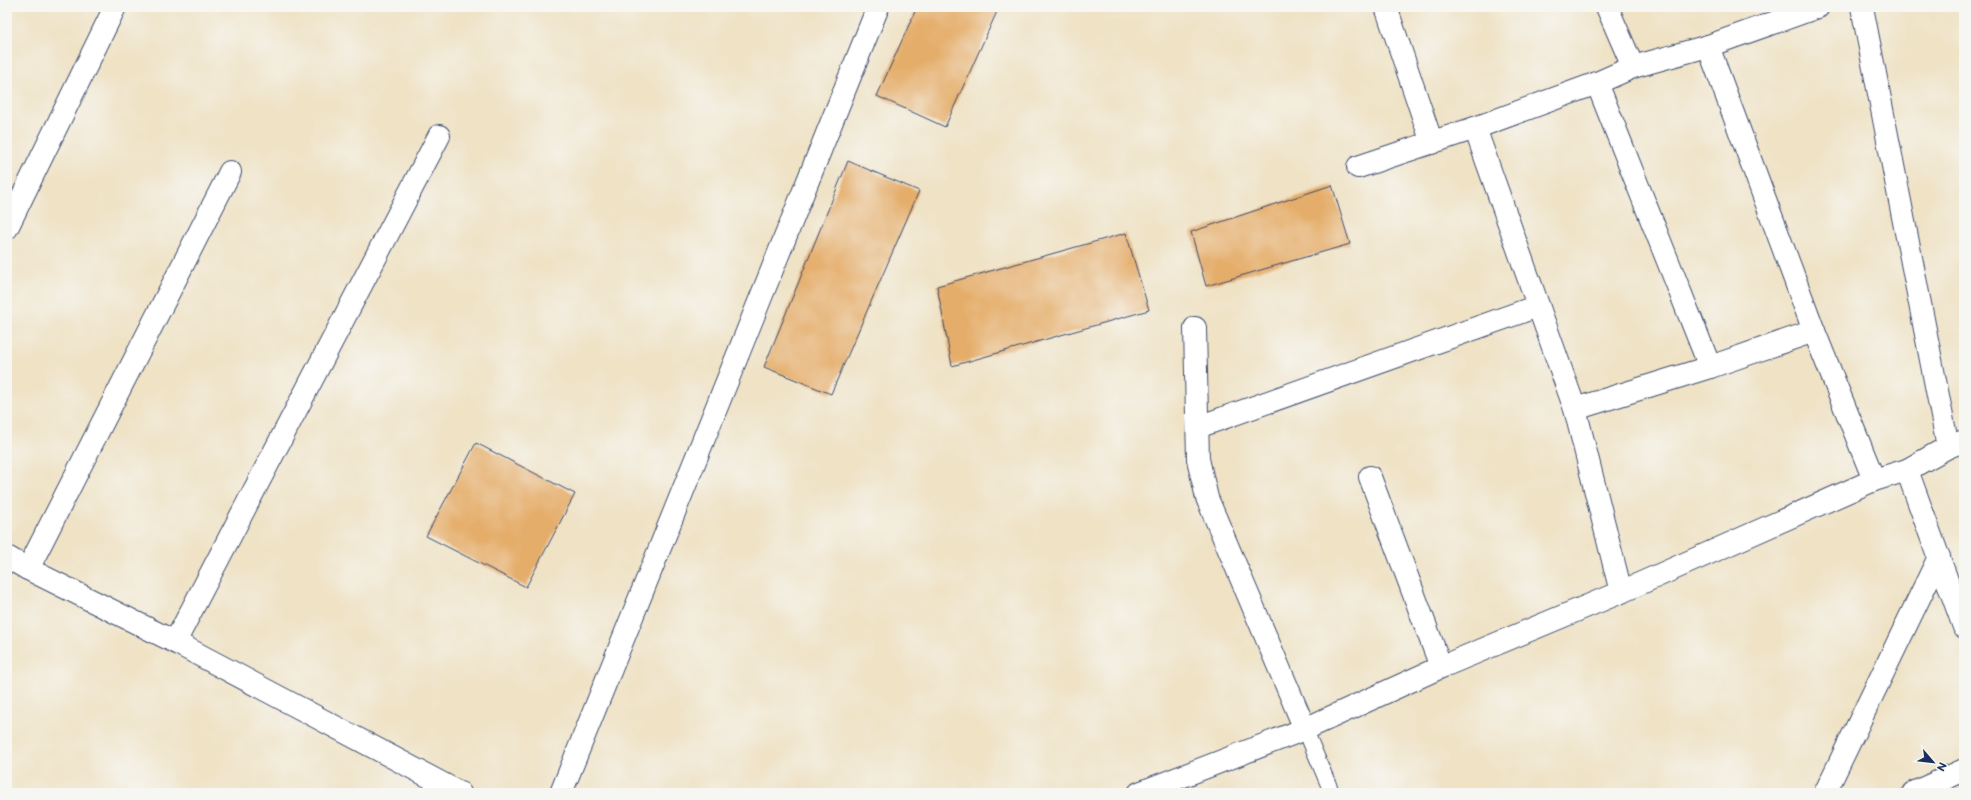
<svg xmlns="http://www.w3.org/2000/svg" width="1971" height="800" font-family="'Balsamiq Sans',sans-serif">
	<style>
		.building { fill: #e5ad6b }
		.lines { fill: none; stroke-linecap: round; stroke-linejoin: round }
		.lane-casing { stroke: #3b4a6d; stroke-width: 17 }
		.street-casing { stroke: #3b4a6d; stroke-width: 24 }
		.lane { stroke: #fff; stroke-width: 15 }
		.street { stroke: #fff; stroke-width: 22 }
	</style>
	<rect width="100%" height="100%" fill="#f6f6f2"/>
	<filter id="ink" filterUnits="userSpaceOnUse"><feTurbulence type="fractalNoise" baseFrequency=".025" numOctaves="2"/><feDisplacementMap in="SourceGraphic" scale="8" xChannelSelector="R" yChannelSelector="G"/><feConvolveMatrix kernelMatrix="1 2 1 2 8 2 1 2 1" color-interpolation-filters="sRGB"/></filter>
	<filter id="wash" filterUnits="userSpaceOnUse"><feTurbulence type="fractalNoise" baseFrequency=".012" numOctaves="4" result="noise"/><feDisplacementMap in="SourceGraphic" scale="16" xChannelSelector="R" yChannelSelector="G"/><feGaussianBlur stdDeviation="0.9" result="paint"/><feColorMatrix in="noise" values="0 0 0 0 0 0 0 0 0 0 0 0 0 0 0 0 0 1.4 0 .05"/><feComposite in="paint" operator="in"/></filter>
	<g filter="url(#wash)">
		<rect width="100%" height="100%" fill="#efe2c5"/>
		<g id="blocks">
			<g class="building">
				<path d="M917,7H999L945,127L877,96Z"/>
				<path d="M848,161L919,191L831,394L764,367Z"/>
				<path d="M1332,185L1350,244L1206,286L1191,232Z"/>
				<path d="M1126,233L1149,310L952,366L937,286Z"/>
				<path d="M476,443L575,494L526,587L426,536Z"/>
			</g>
		</g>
	</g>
	<g filter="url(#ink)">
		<use href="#blocks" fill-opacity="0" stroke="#3b4a6d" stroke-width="1"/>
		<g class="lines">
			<g class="lane-casing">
				<path id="lane" d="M1305,729L1332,793"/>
			</g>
			<g class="street-casing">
				<g id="street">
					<path d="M1386,7L1432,143"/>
					<path d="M1607,7L1633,67"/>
					<path d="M1862,7L1948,447"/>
					<path d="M1597,83L1710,367"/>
					<path d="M1358,167L1475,128"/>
					<path d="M230,172L28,569L175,642L460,793"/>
					<path d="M7,228L115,7"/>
					<path d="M1195,328L1198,459L1207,498L1305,729"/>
					<path d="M1814,331L1874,480"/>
					<path d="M1575,409L1710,367L1814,331L1708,46"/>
					<path d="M1198,427L1538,306"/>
					<path d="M1907,470L1964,627"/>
					<path d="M1370,477L1441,667"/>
					<path d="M7,557L28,569"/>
					<path d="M1621,592L1575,409L1475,128L1597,83L1633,67L1708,46L1818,7"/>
					<path d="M175,642L439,136"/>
					<path d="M561,793L878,7"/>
					<path d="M1139,793L1305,729L1441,667L1621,592L1874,480L1907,470L1948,447L1964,441"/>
					<path d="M1825,793L1939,557"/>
					<path d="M1913,793L1964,770"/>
				</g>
			</g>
			<use href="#lane" class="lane"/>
			<use href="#street" class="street"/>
		</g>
	</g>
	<rect width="1971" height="800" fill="none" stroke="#f6f6f2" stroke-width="24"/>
	<g transform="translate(1933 762) rotate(118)" stroke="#f6f6f2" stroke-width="3" paint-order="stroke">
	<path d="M0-3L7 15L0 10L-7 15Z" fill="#1b2f5e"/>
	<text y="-6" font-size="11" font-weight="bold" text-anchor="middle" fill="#1b2f5e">N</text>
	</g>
</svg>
